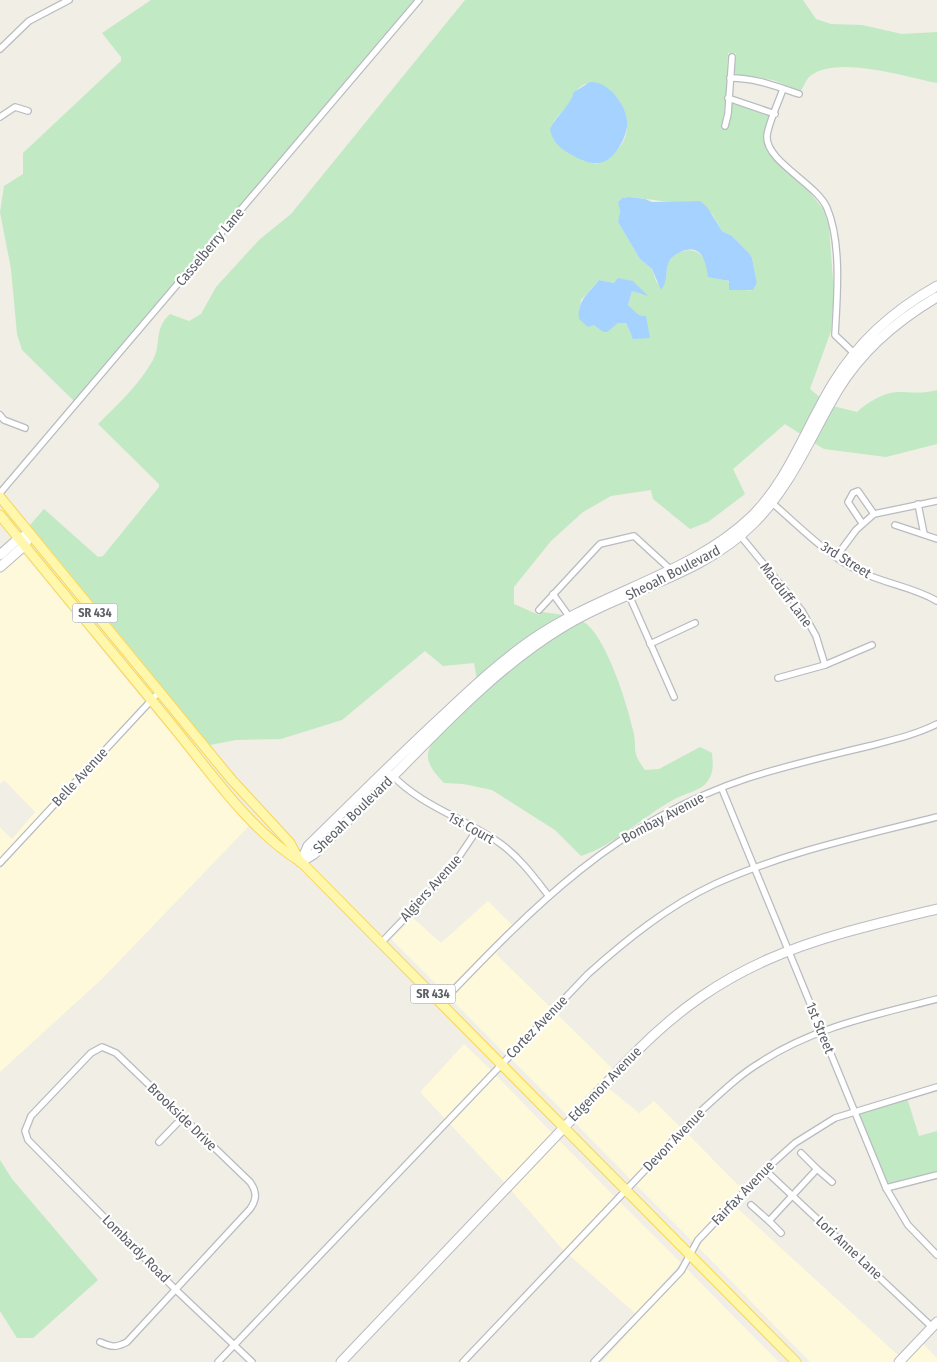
<svg xmlns="http://www.w3.org/2000/svg" width="937" height="1362" font-family="'Fira Sans Condensed',sans-serif">
	<style>
		.commercial { fill: #fff9db }
		.green { fill: #c1e9c4; fill-rule: evenodd }
		.water { fill: #a6d2ff }
		.lines { fill: none; stroke-linecap: round; stroke-linejoin: round }
		.street-casing { stroke: #b8bbc0; stroke-width: 8 }
		.secondary-casing { stroke: #b9bbc2; stroke-width: 11 }
		.primary-casing { stroke: #f8d656; stroke-width: 11 }
		.street { stroke: #fff; stroke-width: 5.5 }
		.secondary { stroke: #fff; stroke-width: 9 }
		.primary { stroke: #fff7ab; stroke-width: 9 }
		.labels { text-anchor: middle; dominant-baseline: central; stroke-width: 4.5; stroke-linejoin: round; paint-order: stroke }
		.shield { fill: #fff; stroke: #8e9095; stroke-width: 1 }
		.shield-label { font-size: 12px; font-weight: bold; fill: #5d6167 }
		.street-label { font-size: 14px; fill: #5d6167; stroke: #fff }
	</style>
	<rect width="100%" height="100%" fill="#f0eee5"/>
	<g class="commercial">
		<path d="M22,552L145,702L0,858V827L12,839L35,812L4,780L0,784V571Z"/>
		<path d="M149,707L250,825L102,979L0,1072V868Z"/>
		<path d="M488,901L512,925L446,994L391,939L413,918L441,943Z"/>
		<path d="M505,942L496,954L551,1008L506,1055L450,998Z"/>
		<path d="M556,1013L614,1070L569,1117L511,1059Z"/>
		<path d="M464,1044L491,1070L445,1119L420,1092Z"/>
		<path d="M496,1075L553,1134L506,1184L450,1124Z"/>
		<path d="M607,1087L639,1113L654,1101L681,1128L631,1180L574,1122Z"/>
		<path d="M686,1132L742,1189L693,1242L636,1185Z"/>
		<path d="M558,1139L615,1197L564,1251L510,1189Z"/>
		<path d="M620,1202L681,1263L636,1314L569,1255Z"/>
		<path d="M735,1206L899,1356L894,1362H810L698,1247Z"/>
		<path d="M686,1268L752,1335L779,1362H602Z"/>
		<path d="M922,1343L937,1358V1362H904Z"/>
	</g>
	<g class="green">
		<path d="M151,0H414L74,401L22,350L17,334L11,269L0,212L4,186L23,174V153L121,61V57L102,33Z"/>
		<path d="M465,0H803L816,19L831,24L862,25L902,34L937,32V83C906,77 835,54 809,77C806,80 803,87 801,91L773,80L734,74L736,53H728C726,79 727,104 721,129H728L731,103L770,116L763,136L767,150L778,164L805,186L823,209L829,227L834,293L831,331L810,389L821,398L802,435L785,424L733,469L745,494L708,522L690,529L653,499L651,490L611,496L583,512L551,541L514,587V604L539,615L542,612L564,615L527,639L477,680L474,663L443,666L425,651L342,720L281,739L236,740L210,745L30,525L44,509L98,557L103,556L159,487V484L98,424C118,404 139,385 153,360C162,343 153,330 170,314L189,321L201,314L216,287L259,240L291,214ZM585,84C592,85 603,85 608,89C627,102 635,133 617,150C611,156 604,160 597,164L581,160L553,123C558,114 565,110 570,103C577,95 572,91 585,84ZM629,197C652,199 669,204 693,201L712,214L722,231L732,236L749,253L752,258L757,283L753,290C740,293 731,279 718,279C707,266 702,244 681,252C676,254 672,257 669,262C665,270 668,280 662,289L656,281L652,269L640,259L618,222L620,211L618,202L622,198ZM619,279C632,279 639,284 642,295L636,291H632L628,305L639,315L646,316L647,333L631,335L626,323H618L603,332L579,311L581,300L599,280L614,283Z"/>
		<path d="M937,390V444L886,457L824,449L814,443L833,406L857,412C867,403 882,393 897,392C911,392 923,394 937,390Z"/>
		<path d="M582,621C605,632 628,706 633,730C638,752 630,749 645,770L659,769L700,747L712,753C713,764 714,773 707,782C701,791 682,794 673,800C642,817 615,845 581,856L555,830L492,790L463,784L444,783C437,775 427,766 428,754C430,725 554,635 582,621Z"/>
		<path d="M907,1098L919,1136L937,1131V1171L888,1184L859,1113Z"/>
		<path d="M0,1160L12,1179L98,1280L33,1338H17L0,1311Z"/>
	</g>
	<g class="water">
		<path d="M590,82C608,81 625,103 627,120C628,128 625,136 622,142C609,167 594,168 572,155C561,149 552,142 550,129C557,114 570,107 574,92Z"/>
		<path d="M629,197L645,199L652,202L700,201L707,207L722,231L732,236L749,253L752,258L757,283L753,290H729V281L708,277C706,262 702,244 683,251C678,253 673,256 670,260C664,270 669,281 661,290L652,269L640,259L618,222L620,211L618,202L622,198Z"/>
		<path d="M618,278L633,281L648,296L632,291L628,305L639,315L646,316L650,338L633,339L626,323H618L607,332H603L594,325L588,327L579,319C577,300 589,293 599,280L614,283Z"/>
	</g>
	<g class="lines">
		<g class="street-casing">
			<g id="street">
				<path d="M0,49L29,21L69,0"/>
				<path d="M730,78C756,78 775,86 799,94"/>
				<path d="M783,89C779,101 768,124 767,136C765,161 817,184 827,208C842,243 837,298 835,335L857,356"/>
				<path d="M728,98L775,114"/>
				<path d="M0,117L15,107L28,111"/>
				<path d="M725,126L728,114L732,57"/>
				<path d="M0,415L4,420L25,428"/>
				<path d="M0,493L419,0"/>
				<path d="M770,501C799,526 826,555 861,572C886,584 913,587 937,601"/>
				<path d="M918,504L924,534"/>
				<path d="M862,523L848,502L853,493L858,491L874,514"/>
				<path d="M895,525L937,539"/>
				<path d="M739,534L802,611L816,636L825,665"/>
				<path d="M836,557L856,530L874,514L937,501"/>
				<path d="M628,593L674,697"/>
				<path d="M553,594L571,619"/>
				<path d="M539,610L600,544L634,536L670,569"/>
				<path d="M650,644L695,623"/>
				<path d="M778,678L825,665L872,645"/>
				<path d="M391,774C422,807 465,818 501,844C520,858 534,877 548,895"/>
				<path d="M722,789L886,1188L908,1225L937,1255"/>
				<path d="M0,863L159,692"/>
				<path d="M381,943L448,873L477,830"/>
				<path d="M441,1003C535,905 615,822 748,778C788,765 829,756 869,746C892,740 915,735 937,724"/>
				<path d="M159,1142L183,1117"/>
				<path d="M801,1153L817,1169"/>
				<path d="M765,1170L932,1327"/>
				<path d="M886,1188L937,1175"/>
				<path d="M751,1205L769,1221"/>
				<path d="M781,1233L769,1221L817,1169L832,1182"/>
				<path d="M100,1342C111,1347 116,1348 127,1342L250,1209C257,1199 257,1192 250,1182L116,1053L102,1047L91,1053L31,1116L25,1131L28,1140L176,1290L252,1362"/>
				<path d="M218,1362L588,974C626,940 668,906 715,884C786,852 862,836 937,817"/>
				<path d="M463,1362L702,1110C721,1093 739,1075 761,1062C814,1027 876,1015 937,999"/>
				<path d="M594,1362L681,1271L698,1240L765,1170L795,1143L835,1118L937,1087"/>
			</g>
		</g>
		<g class="secondary-casing">
			<g id="secondary">
				<path d="M0,555L19,538L25,536"/>
				<path d="M0,567L25,545L30,534"/>
				<path d="M301,862L308,846C351,804 394,761 438,720C467,693 497,664 530,641C598,593 692,574 751,517C789,480 806,427 834,382C859,341 896,309 937,286"/>
				<path d="M301,862L314,854C343,825 373,796 402,767C452,716 502,664 563,627C625,589 702,576 754,523C792,485 811,435 838,390C862,350 898,320 937,297"/>
				<path d="M341,1362L633,1055C728,958 810,940 937,909"/>
				<path d="M899,1362L937,1322"/>
			</g>
		</g>
		<g class="primary-casing">
			<g id="primary">
				<path d="M0,497L231,779L290,843L300,862"/>
				<path d="M0,515C56,585 114,654 171,724C209,770 249,830 301,862L796,1362"/>
			</g>
		</g>
		<use href="#street" class="street"/>
		<use href="#secondary" class="secondary"/>
		<use href="#primary" class="primary"/>
	</g>
	<g class="labels">
		<g class="shield">
			<rect x="72.5" y="603.5" width="45" height="19" rx="4"/>
			<rect x="410.5" y="984.5" width="45" height="19" rx="4"/>
		</g>
		<g class="shield-label">
			<text x="95" y="613">SR 434</text>
			<text x="433" y="994">SR 434</text>
		</g>
		<g class="street-label">
			<text transform="translate(210 247) rotate(-50)">Casselberry Lane</text>
			<text transform="translate(846 560) rotate(32)">3rd Street</text>
			<text transform="translate(673 573) rotate(-27)">Sheoah Boulevard</text>
			<text transform="translate(786 595) rotate(53)">Macduff Lane</text>
			<text transform="translate(80 777) rotate(-47)">Belle Avenue</text>
			<text transform="translate(353 815) rotate(-44)">Sheoah Boulevard</text>
			<text transform="translate(663 818) rotate(-28)">Bombay Avenue</text>
			<text transform="translate(471 828) rotate(29)">1st Court</text>
			<text transform="translate(431 888) rotate(-48)">Algiers Avenue</text>
			<text transform="translate(537 1027) rotate(-46)">Cortez Avenue</text>
			<text transform="translate(820 1028) rotate(68)">1st Street</text>
			<text transform="translate(605 1084) rotate(-46)">Edgemon Avenue</text>
			<text transform="translate(182 1117) rotate(44)">Brookside Drive</text>
			<text transform="translate(674 1140) rotate(-46)">Devon Avenue</text>
			<text transform="translate(743 1193) rotate(-46)">Fairfax Avenue</text>
			<text transform="translate(849 1248) rotate(43)">Lori Anne Lane</text>
			<text transform="translate(136 1249) rotate(45)">Lombardy Road</text>
		</g>
	</g>
</svg>
